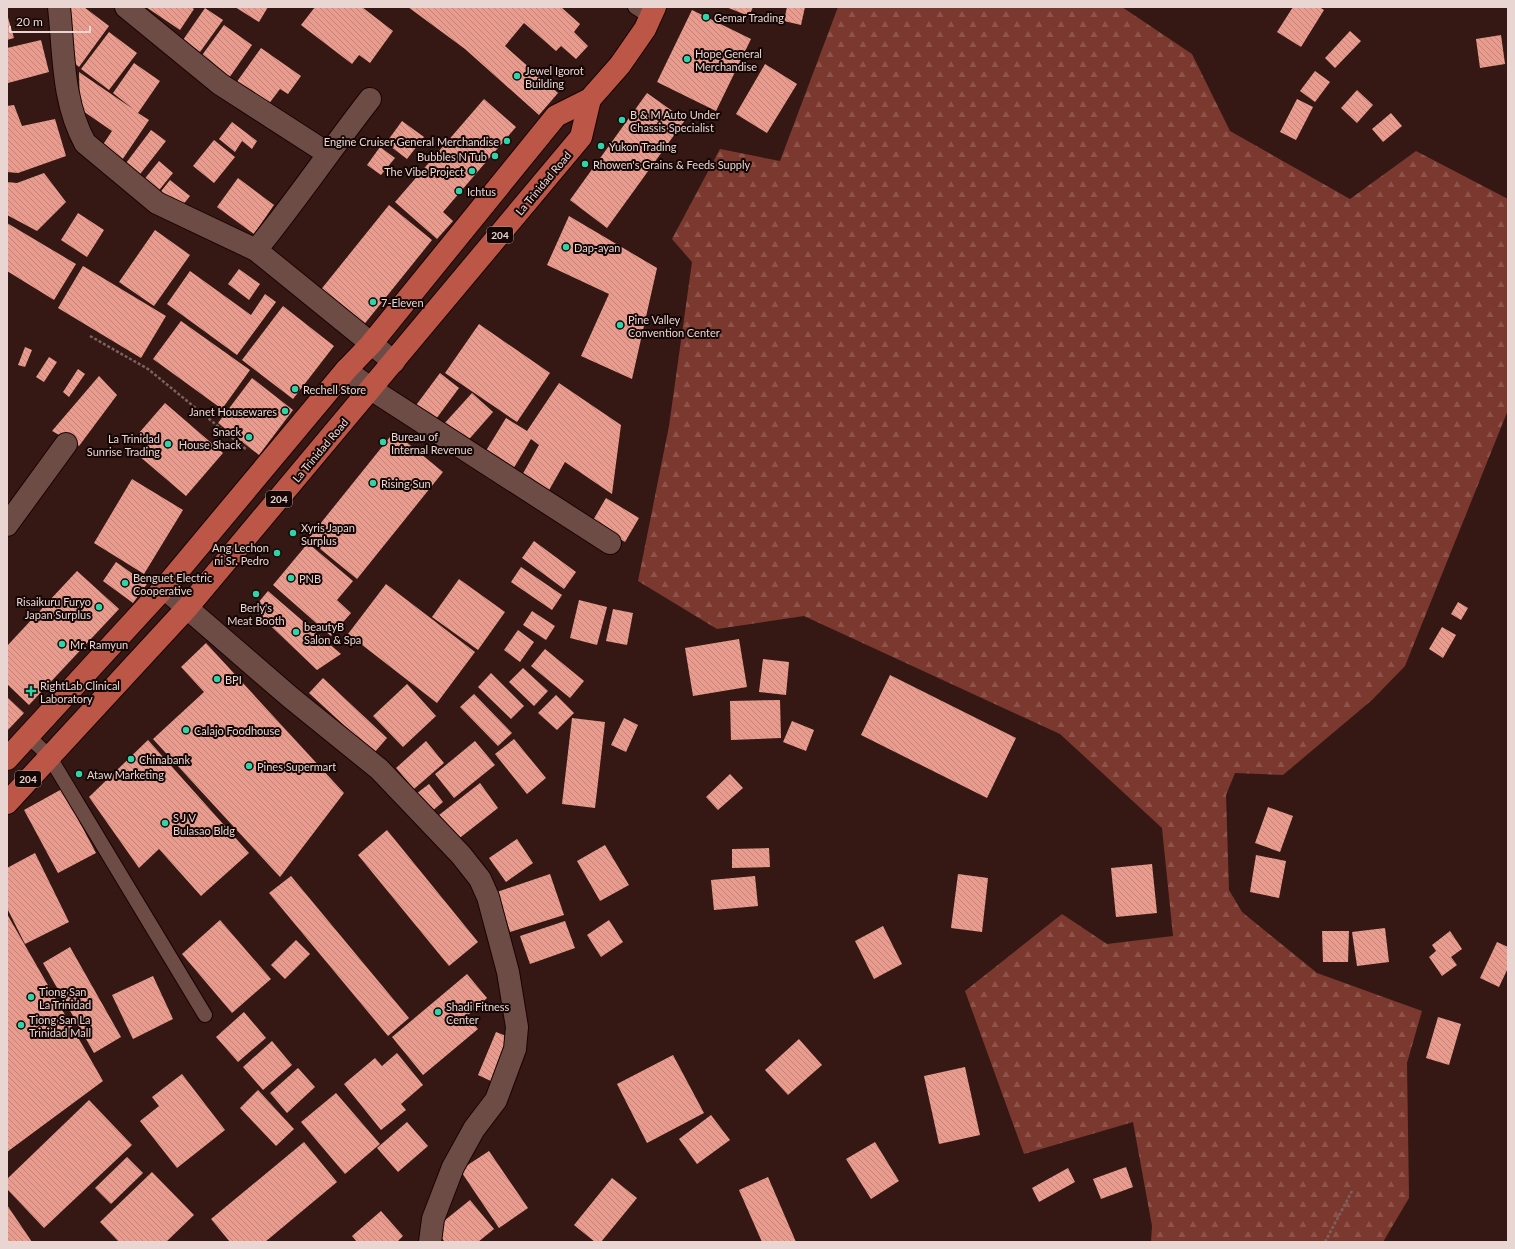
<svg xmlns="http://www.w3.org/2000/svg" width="1515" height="1249" font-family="Lato,sans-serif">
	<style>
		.forest { fill: url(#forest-firs) }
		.building { fill: url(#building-back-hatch) }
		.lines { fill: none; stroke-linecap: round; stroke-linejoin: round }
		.service-casing { stroke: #1b0302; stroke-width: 16 }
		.minor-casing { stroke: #1b0302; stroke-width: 24 }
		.trunk-casing { stroke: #1b0302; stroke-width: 24 }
		.path { stroke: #7b625e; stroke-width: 2.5; stroke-dasharray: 3 2; stroke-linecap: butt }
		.service { stroke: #6d4c46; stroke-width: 14 }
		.minor { stroke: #6d4c46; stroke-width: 22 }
		.trunk { stroke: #bc5647; stroke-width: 22 }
		.poi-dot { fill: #30d4a9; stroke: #140706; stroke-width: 1.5 }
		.labels { text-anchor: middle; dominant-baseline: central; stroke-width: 4; stroke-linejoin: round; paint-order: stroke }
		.shield { fill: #140706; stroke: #a99794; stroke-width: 1 }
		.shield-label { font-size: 10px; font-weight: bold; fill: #e9d5d1 }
		.poi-label { font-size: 11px; fill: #e9d5d1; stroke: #140706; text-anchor: start }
		.street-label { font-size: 11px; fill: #e9d5d1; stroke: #140706 }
	</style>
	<defs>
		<pattern id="forest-firs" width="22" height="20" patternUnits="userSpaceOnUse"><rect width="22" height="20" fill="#7b382e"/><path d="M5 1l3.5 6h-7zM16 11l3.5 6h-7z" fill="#8e544b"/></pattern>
		<pattern id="building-back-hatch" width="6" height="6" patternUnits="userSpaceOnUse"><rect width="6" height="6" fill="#e99c8e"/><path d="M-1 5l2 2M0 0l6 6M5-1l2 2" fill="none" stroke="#c0857a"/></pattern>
	</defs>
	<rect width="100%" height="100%" fill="#351814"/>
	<path class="forest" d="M838,7H1122L1192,54L1230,131L1350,199L1416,151L1508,199V410L1405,666L1372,700L1283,775L1235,773L1226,795L1229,890L1242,912L1317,973L1422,1011L1407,1063L1409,1198L1383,1242H1151L1152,1226L1133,1122L1024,1154L965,991L1062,914L1107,944L1173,936L1162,828L1060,734L804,616L717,629L638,581L669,426L692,262L672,239L720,149L780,161Z"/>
	<g class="building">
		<path d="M66,7H84L109,26L79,67L74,63Z"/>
		<path d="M146,7H191L194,9L180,30Z"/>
		<path d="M235,7H268L259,22Z"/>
		<path d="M315,7H362L393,31L370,63L359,55L352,64L301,25Z"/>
		<path d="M408,7H561L580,24L574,32L588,46L576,59L561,46L556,51L524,23L505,46L558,93L539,115L465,49Z"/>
		<path d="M726,7H753L749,16Z"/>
		<path d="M787,7H805L801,25L784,21Z"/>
		<path d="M1293,7H1319L1324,10L1301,47L1277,32Z"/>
		<path d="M205,8L223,20L200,52L183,40Z"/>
		<path d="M692,10L751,39L716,111L657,82Z"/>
		<path d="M7,14L14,38L7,40Z"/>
		<path d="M224,25L252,45L229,78L200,58Z"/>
		<path d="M1350,31L1361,41L1335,68L1325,58Z"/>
		<path d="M109,32L137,53L109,90L81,69Z"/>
		<path d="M1501,35L1505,64L1480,68L1476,39Z"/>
		<path d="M41,40L49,72L8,83L7,48Z"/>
		<path d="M261,48L301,76L288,94L280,89L268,105L236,83Z"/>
		<path d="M134,63L160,81L138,113L149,120L118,166L98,152L112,131L80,109L79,72L133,109L113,93Z"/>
		<path d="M765,64L797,84L767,133L736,114Z"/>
		<path d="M1315,71L1330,82L1315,102L1300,91Z"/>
		<path d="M1357,90L1373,105L1357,123L1341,108Z"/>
		<path d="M647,93L685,120L607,228L570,200Z"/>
		<path d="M484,99L516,127L443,212L453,221L437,239L395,202Z"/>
		<path d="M1297,99L1313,107L1296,140L1280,132Z"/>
		<path d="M14,105L22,126L55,119L66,156L18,173L7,172V106Z"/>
		<path d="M1391,113L1402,126L1383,142L1372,129Z"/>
		<path d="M402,121L424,137L407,159L386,143Z"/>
		<path d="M232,122L257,141L252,149L242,141L235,152L219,139Z"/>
		<path d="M151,130L166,141L137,178L123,167Z"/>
		<path d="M214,140L235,157L214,183L193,166Z"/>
		<path d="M380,147L395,158L381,175L367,165Z"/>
		<path d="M159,161L173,173L156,194L142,182Z"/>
		<path d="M44,173L66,202L37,231L7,215V182L17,183Z"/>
		<path d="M238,178L274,205L254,234L217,207Z"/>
		<path d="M170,180L190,196L178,211L158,195Z"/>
		<path d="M389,205L432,240L362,327L319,292Z"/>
		<path d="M78,213L104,230L87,257L61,240Z"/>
		<path d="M569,216L657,268L632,379L581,356L609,294L547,265Z"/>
		<path d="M7,223L76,264L54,300L7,271Z"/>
		<path d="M155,230L190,255L154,306L119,282Z"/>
		<path d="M83,266L166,316L141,358L58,308Z"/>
		<path d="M239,269L260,284L249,300L228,284Z"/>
		<path d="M190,271L251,315L265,294L276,302L237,355L167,304Z"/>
		<path d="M283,306L334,346L293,399L242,360Z"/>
		<path d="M181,321L250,370L222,409L153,359Z"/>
		<path d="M479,324L550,373L517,422L445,373Z"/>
		<path d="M25,347L32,350L25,367L18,365Z"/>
		<path d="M49,357L57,362L44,382L36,377Z"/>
		<path d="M78,369L85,374L69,397L63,392Z"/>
		<path d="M440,373L459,388L433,423L414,408Z"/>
		<path d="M99,376L117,395L79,446L52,431Z"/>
		<path d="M252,378L293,410L259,455L218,423Z"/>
		<path d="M559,383L621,425L612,494L565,462L548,492L521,477L539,445L531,439L512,471L484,454L506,418L527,431Z"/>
		<path d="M472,393L493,412L464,445L443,425Z"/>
		<path d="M165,403L223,453L186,496L138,455L150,442L139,433Z"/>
		<path d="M394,432L443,472L357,579L308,539Z"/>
		<path d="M132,479L183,510L144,574L94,543Z"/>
		<path d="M606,498L639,518L625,542L592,522Z"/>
		<path d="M534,541L576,572L564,589L522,558Z"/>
		<path d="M308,543L353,581L337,600L351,613L331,636L273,585Z"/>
		<path d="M116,562L147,584L133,603L103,581Z"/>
		<path d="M521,567L562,595L552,610L511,582Z"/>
		<path d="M77,571L119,609L29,705L7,684V646Z"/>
		<path d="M459,579L505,612L478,650L432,617Z"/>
		<path d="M386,584L475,652L437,703L348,634Z"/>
		<path d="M268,591L341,654L317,670L253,609Z"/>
		<path d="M579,600L607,607L597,645L570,638Z"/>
		<path d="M1458,602L1468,608L1461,620L1451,614Z"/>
		<path d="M613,609L633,613L627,645L606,641Z"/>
		<path d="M532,611L555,626L546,640L523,625Z"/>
		<path d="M1442,627L1456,635L1443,658L1429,649Z"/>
		<path d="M518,630L534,642L520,662L504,650Z"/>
		<path d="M739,639L747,687L693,696L685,648Z"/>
		<path d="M206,643L344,793L280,877L153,739L204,692L181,667Z"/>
		<path d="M545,649L584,681L570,698L531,666Z"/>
		<path d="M763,659L789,662L786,695L759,692Z"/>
		<path d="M523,668L548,691L534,706L509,682Z"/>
		<path d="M491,673L524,706L511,719L478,687Z"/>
		<path d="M890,675L1016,738L987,798L861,735Z"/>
		<path d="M323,678L387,738L374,753L309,693Z"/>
		<path d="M407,684L436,716L403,747L373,716Z"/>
		<path d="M474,694L512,733L498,746L460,707Z"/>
		<path d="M556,695L574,713L557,730L538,713Z"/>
		<path d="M7,697L24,713L7,731Z"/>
		<path d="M780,700L781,738L731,740L730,701Z"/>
		<path d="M572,718L605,722L595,808L562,804Z"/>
		<path d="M624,718L638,725L626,752L611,745Z"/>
		<path d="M792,721L814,730L806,751L783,742Z"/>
		<path d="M514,739L546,778L527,794L495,754Z"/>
		<path d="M148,740L249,853L201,896L159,849L139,868L89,797Z"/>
		<path d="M426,741L444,763L414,789L396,768Z"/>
		<path d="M475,741L495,765L454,798L435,774Z"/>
		<path d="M730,774L743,788L718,810L706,797Z"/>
		<path d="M480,783L498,808L457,840L439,815Z"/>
		<path d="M429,784L443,802L426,816L412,797Z"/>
		<path d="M62,789L96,853L58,873L24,810Z"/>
		<path d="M1268,807L1293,816L1280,852L1255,843Z"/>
		<path d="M387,830L478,942L449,966L358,855Z"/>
		<path d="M517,839L533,863L506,882L489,858Z"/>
		<path d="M605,845L629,885L600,901L577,861Z"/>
		<path d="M769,848L770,867L732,868V849Z"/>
		<path d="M35,853L69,922L25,944L7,908V868Z"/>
		<path d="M1256,855L1286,861L1279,898L1250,892Z"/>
		<path d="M1152,864L1157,913L1116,917L1111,868Z"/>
		<path d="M550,874L564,915L510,932L497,892Z"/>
		<path d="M958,874L988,878L982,932L951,928Z"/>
		<path d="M291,876L409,1018L388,1036L269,893Z"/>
		<path d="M755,876L758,906L714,910L711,880Z"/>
		<path d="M7,914L103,1081L7,1152Z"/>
		<path d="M220,920L271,979L232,1013L182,954Z"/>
		<path d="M609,920L623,942L601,957L587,935Z"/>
		<path d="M565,921L575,948L530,964L520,936Z"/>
		<path d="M883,926L902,964L874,979L855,941Z"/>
		<path d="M1385,928L1389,962L1357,966L1352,932Z"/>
		<path d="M1322,931H1349L1348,962H1323Z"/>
		<path d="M1450,931L1462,949L1451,957L1457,965L1442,976L1429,957L1436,951L1432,945Z"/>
		<path d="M296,940L310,954L285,979L271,965Z"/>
		<path d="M1497,942L1508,947V968L1499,987L1480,978Z"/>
		<path d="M70,947L121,1037L94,1053L43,963Z"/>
		<path d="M467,974L487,998L467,1016L478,1029L423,1075L392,1037Z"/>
		<path d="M153,976L173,1019L133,1039L112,995Z"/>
		<path d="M244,1012L266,1038L238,1062L216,1037Z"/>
		<path d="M1438,1017L1461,1024L1449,1065L1426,1058Z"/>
		<path d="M496,1032L511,1038L493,1082L478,1075Z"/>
		<path d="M799,1039L822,1065L788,1095L765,1070Z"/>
		<path d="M272,1041L292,1065L263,1090L243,1067Z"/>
		<path d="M397,1053L423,1085L401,1104L406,1110L381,1130L344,1084L375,1058L382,1066Z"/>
		<path d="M673,1055L704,1113L647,1143L617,1084Z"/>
		<path d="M965,1067L980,1135L939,1144L924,1076Z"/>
		<path d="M298,1068L315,1087L287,1113L270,1093Z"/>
		<path d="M182,1074L225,1130L177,1168L140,1121L159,1106L152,1097Z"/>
		<path d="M258,1090L294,1129L276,1146L240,1108Z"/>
		<path d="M336,1093L380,1144L345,1174L301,1122Z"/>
		<path d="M89,1100L132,1145L44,1228L7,1189V1179Z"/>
		<path d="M711,1115L730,1140L697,1164L679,1139Z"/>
		<path d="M407,1122L428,1146L398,1172L377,1148Z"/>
		<path d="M304,1142L337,1182L265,1242H230L211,1219Z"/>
		<path d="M875,1142L899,1181L871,1199L846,1159Z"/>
		<path d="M489,1151L528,1208L499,1228L460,1170Z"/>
		<path d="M127,1157L143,1173L111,1204L95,1188Z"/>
		<path d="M1126,1167L1133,1187L1101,1199L1093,1179Z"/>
		<path d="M1068,1168L1075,1182L1039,1202L1032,1188Z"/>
		<path d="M152,1172L194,1215L166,1242H119L100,1222Z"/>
		<path d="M768,1177L796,1242H762L739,1190Z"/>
		<path d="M612,1178L637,1198L601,1242H595L574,1225Z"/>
		<path d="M470,1200L494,1229L478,1242H445L434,1229Z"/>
		<path d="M7,1205L32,1242H7Z"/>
		<path d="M381,1211L403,1236L397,1242H357L352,1236Z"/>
	</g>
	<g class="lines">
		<g class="service-casing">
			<g id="service">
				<path d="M635,7L651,17"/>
				<path d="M28,736L49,756L205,1015"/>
			</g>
		</g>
		<g class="minor-casing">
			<g id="minor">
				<path d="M59,7C64,53 62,101 85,143L157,203L256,250L394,362"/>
				<path d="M126,7L220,84L327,153"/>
				<path d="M256,250C296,201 331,149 370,99"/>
				<path d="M346,370L371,389L610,543"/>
				<path d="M7,525L66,444"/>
				<path d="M164,588L290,697L379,769L461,855L480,879L488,897L508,972L517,1027L515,1049L496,1100L474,1129L453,1167L433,1219L430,1242"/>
			</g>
		</g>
		<g class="trunk-casing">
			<g id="trunk">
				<path d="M7,759L164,588L346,370L371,344L556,116L590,99L620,65L645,29L655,7"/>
				<path d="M7,803L187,608L581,137L590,99"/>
			</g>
		</g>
		<g class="path">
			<path d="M90,336L148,369L247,450"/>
			<path d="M1325,1242L1352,1191"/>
		</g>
		<use href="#service" class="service"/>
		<use href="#minor" class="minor"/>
		<use href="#trunk" class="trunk"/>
	</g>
	<g class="poi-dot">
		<circle cx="706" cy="17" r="4"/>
		<circle cx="687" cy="59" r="4"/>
		<circle cx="517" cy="76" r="4"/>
		<circle cx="622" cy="120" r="4"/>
		<circle cx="507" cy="141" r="4"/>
		<circle cx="601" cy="146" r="4"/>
		<circle cx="495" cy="156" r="4"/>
		<circle cx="585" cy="164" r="4"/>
		<circle cx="472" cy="171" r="4"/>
		<circle cx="459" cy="191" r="4"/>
		<circle cx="566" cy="247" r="4"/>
		<circle cx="373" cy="302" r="4"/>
		<circle cx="620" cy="325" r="4"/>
		<circle cx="295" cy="389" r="4"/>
		<circle cx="285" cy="411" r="4"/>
		<circle cx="249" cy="437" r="4"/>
		<circle cx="383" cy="442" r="4"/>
		<circle cx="168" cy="444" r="4"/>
		<circle cx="373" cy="483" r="4"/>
		<circle cx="293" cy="533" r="4"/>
		<circle cx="277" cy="553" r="4"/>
		<circle cx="291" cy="578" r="4"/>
		<circle cx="125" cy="583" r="4"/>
		<circle cx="256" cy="594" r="4"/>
		<circle cx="99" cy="607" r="4"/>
		<circle cx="296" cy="632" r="4"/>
		<circle cx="62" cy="644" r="4"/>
		<circle cx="217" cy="679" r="4"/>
		<path d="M29 685h4v4h4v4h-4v4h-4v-4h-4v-4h4z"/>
		<circle cx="186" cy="730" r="4"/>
		<circle cx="131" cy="759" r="4"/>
		<circle cx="249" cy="766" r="4"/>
		<circle cx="79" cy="774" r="4"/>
		<circle cx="165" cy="823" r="4"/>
		<circle cx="31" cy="997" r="4"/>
		<circle cx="438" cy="1012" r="4"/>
		<circle cx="21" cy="1025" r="4"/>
	</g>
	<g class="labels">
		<g class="shield">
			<rect x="487" y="227" width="26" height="16" rx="3"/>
			<rect x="266" y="491" width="26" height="16" rx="3"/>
			<rect x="15" y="771" width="26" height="16" rx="3"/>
		</g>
		<g class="shield-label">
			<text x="500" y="235">204</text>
			<text x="279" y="499">204</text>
			<text x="28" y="779">204</text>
		</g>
		<g class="poi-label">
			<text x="714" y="17">Gemar Trading</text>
			<text x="695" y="53">Hope General<tspan x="695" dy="13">Merchandise</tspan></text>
			<text x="525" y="70">Jewel Igorot<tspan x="525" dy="13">Building</tspan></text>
			<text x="630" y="114">B &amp; M Auto Under<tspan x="630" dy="13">Chassis Specialist</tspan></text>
			<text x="499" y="141" text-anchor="end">Engine Cruiser General Merchandise</text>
			<text x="609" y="146">Yukon Trading</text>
			<text x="487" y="156" text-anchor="end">Bubbles N Tub</text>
			<text x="593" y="164">Rhowen's Grains &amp; Feeds Supply</text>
			<text x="464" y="171" text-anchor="end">The Vibe Project</text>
			<text x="467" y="191">Ichtus</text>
			<text x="574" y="247">Dap-ayan</text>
			<text x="381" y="302">7-Eleven</text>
			<text x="628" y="319">Pine Valley<tspan x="628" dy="13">Convention Center</tspan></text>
			<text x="303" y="389">Rechell Store</text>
			<text x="277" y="411" text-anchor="end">Janet Housewares</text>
			<text x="241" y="431" text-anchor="end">Snack<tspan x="241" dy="13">House Shack</tspan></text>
			<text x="391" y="436">Bureau of<tspan x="391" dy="13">Internal Revenue</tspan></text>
			<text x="160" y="438" text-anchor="end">La Trinidad<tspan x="160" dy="13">Sunrise Trading</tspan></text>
			<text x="381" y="483">Rising Sun</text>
			<text x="301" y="527">Xyris Japan<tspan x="301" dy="13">Surplus</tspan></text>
			<text x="269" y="547" text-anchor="end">Ang Lechon<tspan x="269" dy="13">ni Sr. Pedro</tspan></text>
			<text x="133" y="577">Benguet Electric<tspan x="133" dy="13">Cooperative</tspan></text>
			<text x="299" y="578">PNB</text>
			<text x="91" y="601" text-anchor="end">Risaikuru Furyo<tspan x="91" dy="13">Japan Surplus</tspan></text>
			<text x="256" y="607" text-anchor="middle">Berly's<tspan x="256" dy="13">Meat Booth</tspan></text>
			<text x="304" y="626">beautyB<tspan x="304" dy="13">Salon &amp; Spa</tspan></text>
			<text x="70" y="644">Mr. Ramyun</text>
			<text x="225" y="679">BPI</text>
			<text x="40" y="685">RightLab Clinical<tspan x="40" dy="13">Laboratory</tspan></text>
			<text x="194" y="730">Calajo Foodhouse</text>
			<text x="139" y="759">Chinabank</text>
			<text x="257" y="766">Pines Supermart</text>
			<text x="87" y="774">Ataw Marketing</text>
			<text x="173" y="817">S J V<tspan x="173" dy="13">Bulasao Bldg</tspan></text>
			<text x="39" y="991">Tiong San<tspan x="39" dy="13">La Trinidad</tspan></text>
			<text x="446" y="1006">Shadi Fitness<tspan x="446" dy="13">Center</tspan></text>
			<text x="29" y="1019">Tiong San La<tspan x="29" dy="13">Trinidad Mall</tspan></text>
		</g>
		<g class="street-label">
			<text transform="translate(543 183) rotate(-50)">La Trinidad Road</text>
			<text transform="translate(320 450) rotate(-50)">La Trinidad Road</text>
		</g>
	</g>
	<rect width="1515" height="1249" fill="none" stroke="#e9d5d1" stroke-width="16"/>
	<path d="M10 26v6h80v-6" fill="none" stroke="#e9d5d1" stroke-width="2"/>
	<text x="16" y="26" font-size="12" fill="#e9d5d1" stroke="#140706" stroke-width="3" paint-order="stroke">20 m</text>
</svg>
